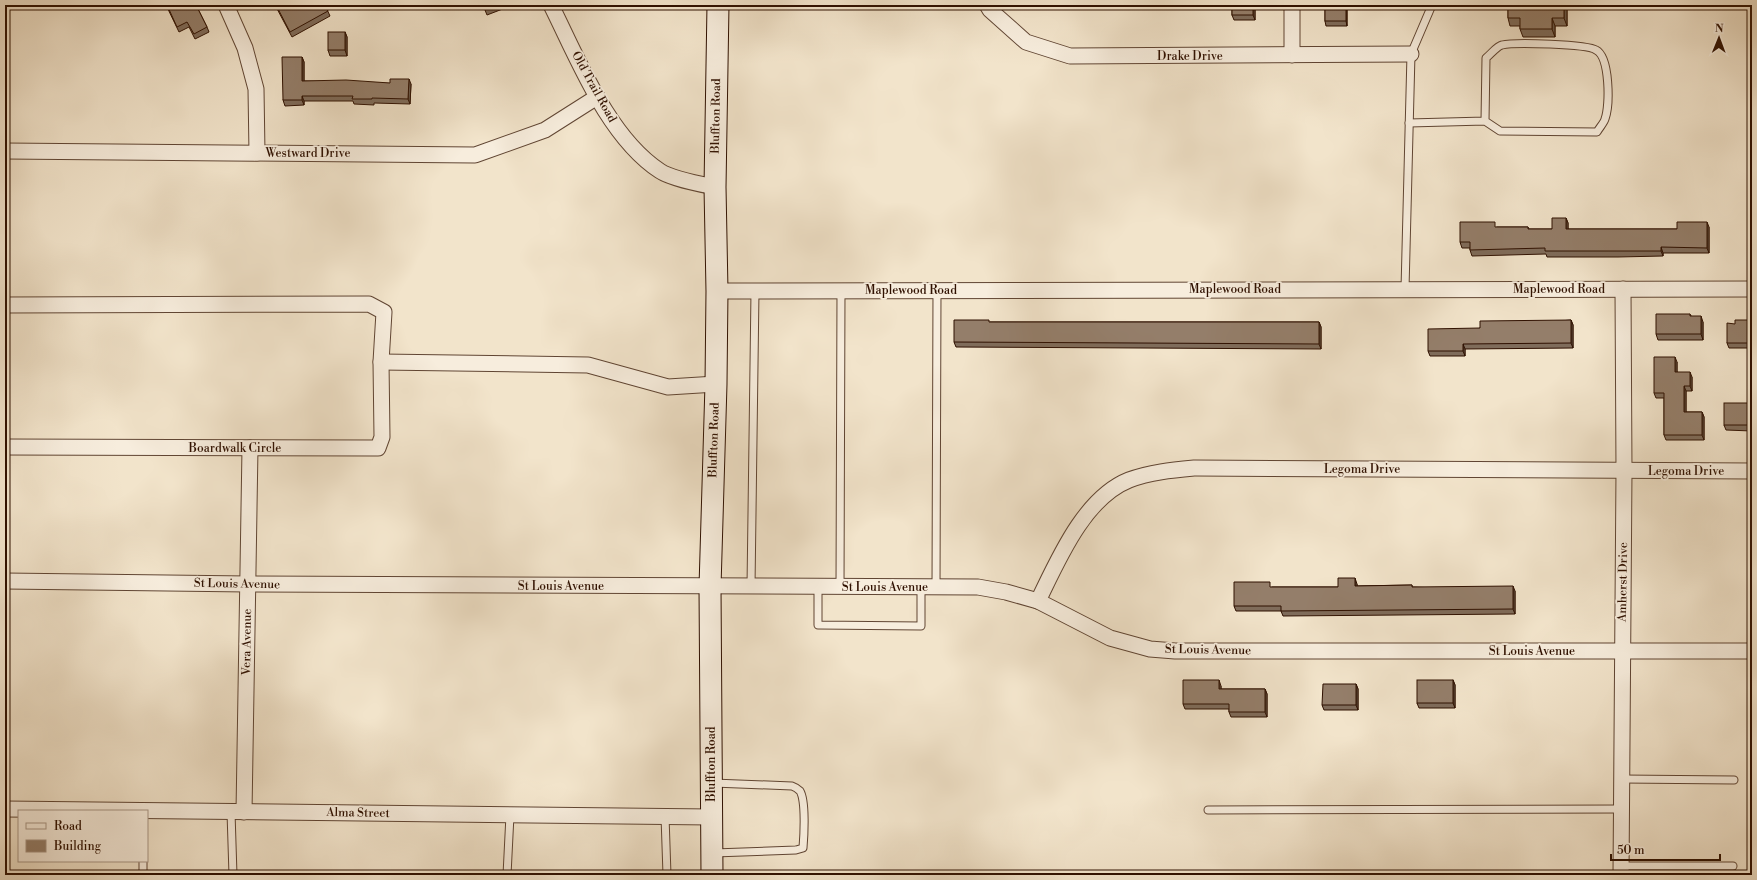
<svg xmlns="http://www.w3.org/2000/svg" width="1757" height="880" font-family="'Libre Bodoni',serif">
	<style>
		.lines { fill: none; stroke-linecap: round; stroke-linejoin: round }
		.service-casing { stroke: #604533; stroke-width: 9 }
		.minor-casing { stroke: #604533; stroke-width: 17 }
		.secondary-casing { stroke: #2f1000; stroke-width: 23 }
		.service { stroke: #f7eddd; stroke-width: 7 }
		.minor { stroke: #f7eddd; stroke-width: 15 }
		.secondary { stroke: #f7eddd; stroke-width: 21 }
		.wall { fill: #7f6c5b; stroke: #2f1000 }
		.shaded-wall { fill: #68584a; stroke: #2f1000 }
		.building { fill: #947e6a; stroke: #2f1000 }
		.labels { text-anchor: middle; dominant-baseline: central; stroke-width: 3.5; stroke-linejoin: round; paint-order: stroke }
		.street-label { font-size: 12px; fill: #2f1000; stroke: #f7eddd }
	</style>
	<rect width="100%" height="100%" fill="#f2e4cb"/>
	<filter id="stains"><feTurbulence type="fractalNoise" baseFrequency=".005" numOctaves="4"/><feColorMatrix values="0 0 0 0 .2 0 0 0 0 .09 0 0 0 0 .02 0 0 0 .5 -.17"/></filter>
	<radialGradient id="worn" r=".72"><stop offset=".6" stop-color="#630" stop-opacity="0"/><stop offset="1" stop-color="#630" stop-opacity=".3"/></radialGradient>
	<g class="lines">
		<g class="service-casing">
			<g id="service">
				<path d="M1409,123L1485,121L1500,131L1597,132C1599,128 1604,123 1605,119C1610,105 1610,57 1596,50C1587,44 1514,42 1502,45C1497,46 1491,54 1486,58L1485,121"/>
				<path d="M1405,289L1411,54L1432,5"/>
				<path d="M751,587L755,291"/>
				<path d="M818,587V625L921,626V587"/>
				<path d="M840,587L841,291"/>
				<path d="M936,587L937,290"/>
				<path d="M1622,779L1734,780"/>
				<path d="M713,783L792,786C795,787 798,789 800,791C806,801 804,836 803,848L796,850L714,853"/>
				<path d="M1208,810L1621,809"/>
				<path d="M231,812L233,875"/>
				<path d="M665,816L667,875"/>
				<path d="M1621,866H1733"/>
				<path d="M143,875V861"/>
				<path d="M507,875L510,815"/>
			</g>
		</g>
		<g class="minor-casing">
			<g id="minor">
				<path d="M226,5L245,48L256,89L257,153"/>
				<path d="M551,5C578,59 608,137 660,171C672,179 700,184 715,187"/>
				<path d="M987,5L990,10L1026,42L1070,56L1411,54"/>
				<path d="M1292,5V55"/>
				<path d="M5,151L475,155L545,130L597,97"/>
				<path d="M717,291L1752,289"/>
				<path d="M5,305L369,304L384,312L381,362L382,437L378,448L5,447"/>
				<path d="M381,362L588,365L668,387L716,384"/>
				<path d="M5,581L248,584L978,587L1006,592L1038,601L1110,638L1150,649L1175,651H1752"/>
				<path d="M1038,601C1058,560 1084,498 1129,480C1150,472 1173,470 1195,468L1752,471"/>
				<path d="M5,809L711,817"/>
				<path d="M244,812L250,448"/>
				<path d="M1621,875L1624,471L1623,289"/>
			</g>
		</g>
		<g class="secondary-casing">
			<path id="secondary" d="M712,875L710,587L716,384L717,291L715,187L718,5"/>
		</g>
		<use href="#service" class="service"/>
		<use href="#minor" class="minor"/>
		<use href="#secondary" class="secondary"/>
	</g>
	<g class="wall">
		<path d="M166,5H196L207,27L209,32L195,39L189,27L179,32Z"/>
		<path d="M275,5H325L330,16L292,37Z"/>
		<path d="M483,5H513L487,15Z"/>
		<path d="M1232,5H1255V20H1234L1232,15Z"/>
		<path d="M1325,5H1347V26H1326L1325,21Z"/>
		<path d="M1508,5H1567V26H1555V37H1523L1520,29V26H1510L1508,18Z"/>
		<path d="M345,32L347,37V56H330L328,50Z"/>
		<path d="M302,57L304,62V81L411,84L410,104L374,103V105L354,104L353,101H304V105L285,106L283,100Z"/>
		<path d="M1566,218L1568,223V229H1677L1709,227V253H1663V256L1618,257H1547L1546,254L1472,256L1470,250V248H1462L1460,242L1497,227H1528L1529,229H1552Z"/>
		<path d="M1690,314L1691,316L1703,322V340H1658L1656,334Z"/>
		<path d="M1571,320L1573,325V348L1465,349V356H1430L1428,351L1480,328Z"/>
		<path d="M1752,320V348H1729L1727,343L1735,324Z"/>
		<path d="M990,322H1319L1321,327V349L956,347L954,342Z"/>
		<path d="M1677,362V372L1692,377V391H1686V412H1702L1704,417V440H1666L1664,435V398H1656L1654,393Z"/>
		<path d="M1752,403V431L1726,430L1724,425Z"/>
		<path d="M1357,584V586L1412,585V587L1515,591V614L1283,616L1281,611H1236L1234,606L1272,587H1338Z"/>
		<path d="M1453,680L1455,685V708H1419L1417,703Z"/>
		<path d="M1356,684L1358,689V710H1324L1322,705Z"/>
		<path d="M1221,686V689H1265L1267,694V717H1231L1229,712V709H1185L1183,704Z"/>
	</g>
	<g class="shaded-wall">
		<path d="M1253,5H1255V20L1253,15Z"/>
		<path d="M1346,5H1347V26L1346,21Z"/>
		<path d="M1564,5H1567V26L1564,18Z"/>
		<path d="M1552,18L1555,26V37L1552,29Z"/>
		<path d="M345,32L347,37V56L345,50Z"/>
		<path d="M302,57L304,62V86L302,81Z"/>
		<path d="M409,79L411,84L410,104L408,99Z"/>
		<path d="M302,96L304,101V105L302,100Z"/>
		<path d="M1566,218L1568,223V234L1566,229Z"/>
		<path d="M1707,222L1709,227V253L1707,248Z"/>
		<path d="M1661,247L1663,253V256L1661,251Z"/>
		<path d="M1701,316L1703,322V340L1701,334Z"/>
		<path d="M1571,320L1573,325V348L1571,343Z"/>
		<path d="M1319,322L1321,327V349L1319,344Z"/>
		<path d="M1463,344L1465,349V356L1463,351Z"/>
		<path d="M1675,357L1677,362V377L1675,372Z"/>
		<path d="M1690,372L1692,377V391L1690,386Z"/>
		<path d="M1684,386L1686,391V417L1684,412Z"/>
		<path d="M1702,412L1704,417V440L1702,435Z"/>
		<path d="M1355,578L1357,584V591L1355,586Z"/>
		<path d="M1513,586L1515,591V614L1513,609Z"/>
		<path d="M1219,680L1221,686V694L1219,689Z"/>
		<path d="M1453,680L1455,685V708L1453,703Z"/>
		<path d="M1356,684L1358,689V710L1356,705Z"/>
		<path d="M1265,689L1267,694V717L1265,712Z"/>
	</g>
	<g class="building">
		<path d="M167,5H196L207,27L194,34L187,22L177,27Z"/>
		<path d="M276,5H325L328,11L290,32Z"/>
		<path d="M484,5H497L485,10Z"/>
		<rect x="1232" y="5" width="21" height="10"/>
		<rect x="1325" y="5" width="21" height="16"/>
		<path d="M1508,5H1564V18H1552V29H1520V18H1508Z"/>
		<rect x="328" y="32" width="17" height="18"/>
		<path d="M282,57H302V81L346,80L390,83V79H409L408,99L372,98V99H352L353,96H302V100H283Z"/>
		<path d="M1552,218H1566V229H1677V222H1707V248L1661,247V251H1545V248L1470,250V242H1460V222H1495V227H1528V229H1552Z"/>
		<path d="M1656,314H1690V316H1701V334H1656Z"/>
		<path d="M954,320H989V322H1319V344L954,342Z"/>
		<path d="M1571,320V343L1463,344V351H1428V329L1480,328V321Z"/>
		<path d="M1735,320H1752V343H1727V323L1735,324Z"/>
		<path d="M1654,357H1675V372H1690V386H1684V412H1702V435H1664V393H1654Z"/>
		<rect x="1724" y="403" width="28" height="22"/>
		<path d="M1338,578H1355V586L1412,585V587L1513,586V609L1281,611V606H1234V582H1270V587H1338Z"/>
		<path d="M1183,680H1219V689H1265V712H1229V704H1183Z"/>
		<rect x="1417" y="680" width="36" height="23"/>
		<path d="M1323,684H1356V705H1322Z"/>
	</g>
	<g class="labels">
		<g class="street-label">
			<text x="1190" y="56">Drake Drive</text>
			<text transform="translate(594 87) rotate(61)">Old Trail Road</text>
			<text transform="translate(716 116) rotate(-89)">Bluffton Road</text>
			<text x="308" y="153">Westward Drive</text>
			<text x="1235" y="289">Maplewood Road</text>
			<text x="1559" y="289">Maplewood Road</text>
			<text x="911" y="290">Maplewood Road</text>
			<text transform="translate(714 440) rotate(-88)">Bluffton Road</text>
			<text x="235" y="448">Boardwalk Circle</text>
			<text x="1362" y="469">Legoma Drive</text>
			<text x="1686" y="471">Legoma Drive</text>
			<text transform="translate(1623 582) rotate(-89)">Amherst Drive</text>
			<text transform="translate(237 584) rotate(1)">St Louis Avenue</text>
			<text x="561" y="586">St Louis Avenue</text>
			<text x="885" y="587">St Louis Avenue</text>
			<text transform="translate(247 642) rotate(-89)">Vera Avenue</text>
			<text transform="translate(1208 650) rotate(1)">St Louis Avenue</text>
			<text x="1532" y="651">St Louis Avenue</text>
			<text transform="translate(711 764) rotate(-90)">Bluffton Road</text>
			<text transform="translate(358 813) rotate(1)">Alma Street</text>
		</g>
	</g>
	<rect width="1757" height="880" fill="none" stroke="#f2e4cb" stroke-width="20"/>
	<rect x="6" y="6" width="1745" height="868" fill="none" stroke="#2f1000" stroke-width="2"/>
	<rect x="10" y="10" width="1737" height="860" fill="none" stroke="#2f1000"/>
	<rect x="18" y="810" width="130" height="52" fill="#f7eddd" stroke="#a79585"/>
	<rect x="26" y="823" width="20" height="6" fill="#f7eddd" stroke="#a79585"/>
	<text x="54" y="830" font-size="12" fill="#2f1000">Road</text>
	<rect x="26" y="840" width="20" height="12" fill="#947e6a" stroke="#a79585"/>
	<text x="54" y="850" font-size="12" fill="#2f1000">Building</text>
	<g transform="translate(1719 38) rotate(1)" stroke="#f7eddd" stroke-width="3" paint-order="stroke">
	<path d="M0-3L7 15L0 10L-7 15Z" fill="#2f1000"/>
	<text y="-6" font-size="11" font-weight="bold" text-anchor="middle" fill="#2f1000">N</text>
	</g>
	<path d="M1611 854v6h109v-6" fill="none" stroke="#2f1000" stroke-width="2"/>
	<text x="1617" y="854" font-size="12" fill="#2f1000" stroke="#f7eddd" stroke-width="3" paint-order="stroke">50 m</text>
	<rect width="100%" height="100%" filter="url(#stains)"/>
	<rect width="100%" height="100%" fill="url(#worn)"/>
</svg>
